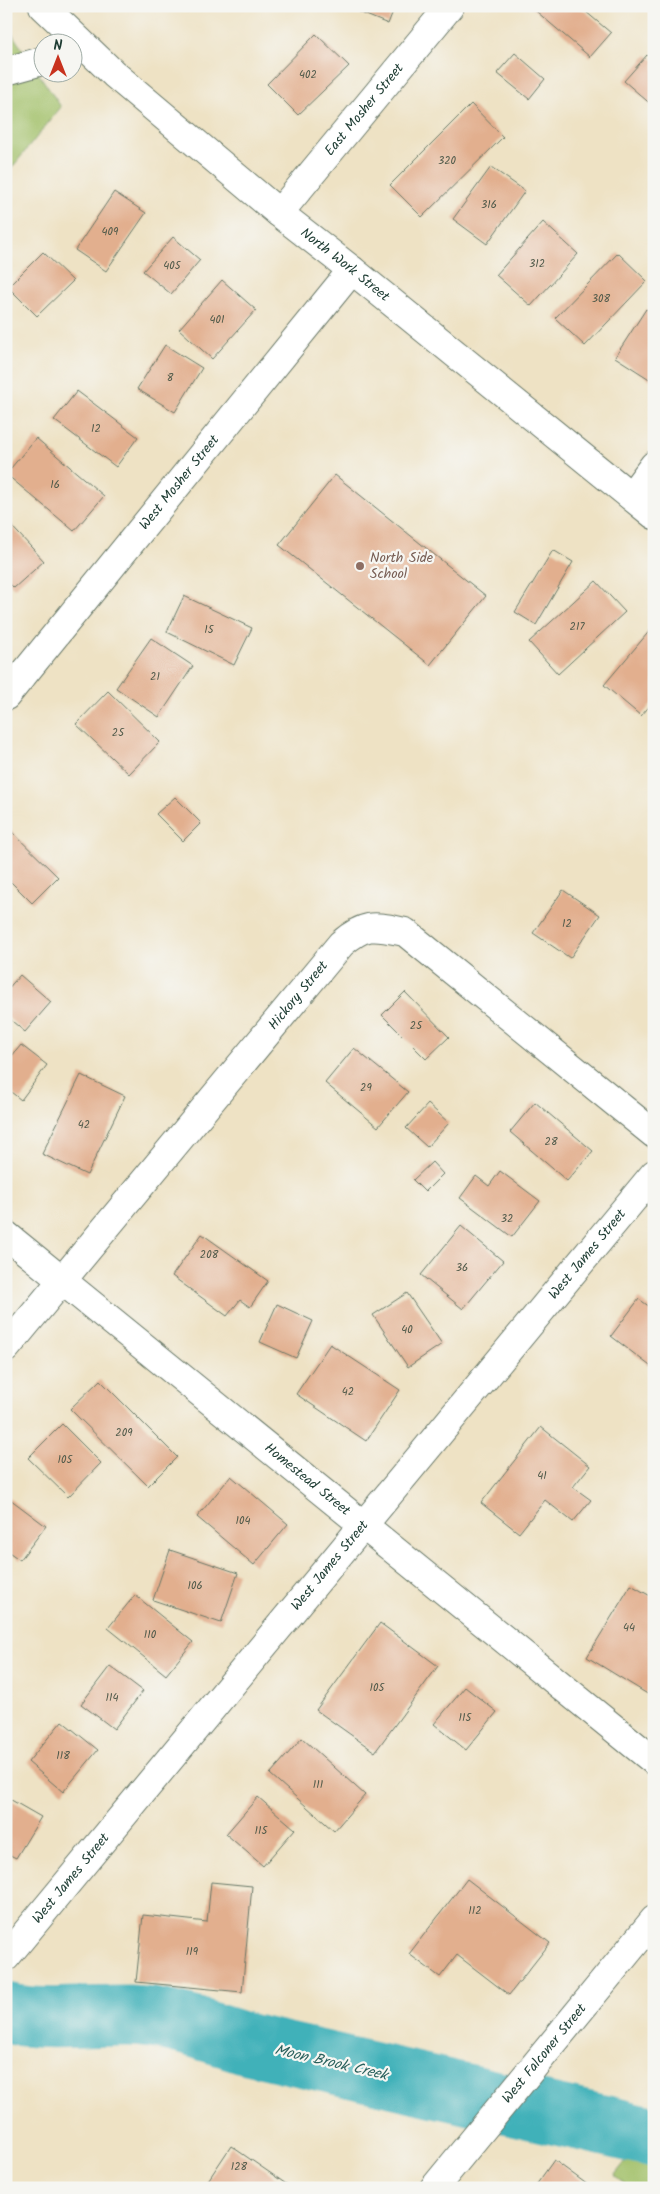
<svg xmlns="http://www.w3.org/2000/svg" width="660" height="2194" font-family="Kalam,sans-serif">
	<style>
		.green { fill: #a1c068; stroke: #607e4e }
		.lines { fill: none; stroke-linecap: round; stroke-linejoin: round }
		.river { stroke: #41b1b9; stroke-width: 61 }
		.building { fill: #e2af8e }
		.minor-casing { stroke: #677766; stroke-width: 30 }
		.minor { stroke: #fff; stroke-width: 28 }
		.education-dot { fill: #8d6e63; stroke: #f6f6f2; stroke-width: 2 }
		.labels { text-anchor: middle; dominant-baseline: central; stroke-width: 4.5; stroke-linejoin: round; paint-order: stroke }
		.number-label { font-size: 11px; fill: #505a4a }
		.street-label { font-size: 14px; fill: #1f3d34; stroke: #f6f6f2 }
		.education-label { font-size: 14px; fill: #785e54; stroke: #f6f6f2; text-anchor: start }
		.water-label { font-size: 15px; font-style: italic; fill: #29605c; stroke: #f6f6f2 }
	</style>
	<rect width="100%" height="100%" fill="#f6f6f2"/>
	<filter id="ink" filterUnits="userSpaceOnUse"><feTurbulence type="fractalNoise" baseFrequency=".02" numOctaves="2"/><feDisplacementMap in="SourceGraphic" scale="10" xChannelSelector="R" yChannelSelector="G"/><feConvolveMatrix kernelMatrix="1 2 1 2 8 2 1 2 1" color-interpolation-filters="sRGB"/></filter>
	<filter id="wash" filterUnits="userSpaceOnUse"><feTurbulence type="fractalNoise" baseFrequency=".0096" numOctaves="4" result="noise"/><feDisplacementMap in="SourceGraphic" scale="20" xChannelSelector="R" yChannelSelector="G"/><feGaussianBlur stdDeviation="1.12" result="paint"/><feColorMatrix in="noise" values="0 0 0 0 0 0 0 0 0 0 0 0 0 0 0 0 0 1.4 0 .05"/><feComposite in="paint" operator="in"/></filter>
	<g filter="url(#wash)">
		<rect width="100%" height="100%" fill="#eee2c4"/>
		<g class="green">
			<path d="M6,25L61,107L6,175Z"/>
			<path d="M654,2126V2188H630L614,2176Z"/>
		</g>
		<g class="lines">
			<path class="river" d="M6,2013C46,2022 88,2015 129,2016C170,2017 209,2032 248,2044L654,2137"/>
		</g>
		<g id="blocks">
			<g class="building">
				<path d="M350,6H395L388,24L349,8Z"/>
				<path d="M530,6H579L611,33L590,57Z"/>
				<path d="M316,34L349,66L298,115L267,84Z"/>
				<path d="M515,53L545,79L529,99L497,73Z"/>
				<path d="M647,55L654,61V107L624,81Z"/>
				<path d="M471,104L503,137L422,217L390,185Z"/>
				<path d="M491,167L525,191L487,244L453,219Z"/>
				<path d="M114,192L146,213L106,271L75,250Z"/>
				<path d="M543,222L578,254L531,306L496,275Z"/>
				<path d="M173,237L200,260L171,294L143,271Z"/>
				<path d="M43,252L73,281L37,316L8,287Z"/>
				<path d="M618,253L647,281L585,346L555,318Z"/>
				<path d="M222,280L256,310L212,359L179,329Z"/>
				<path d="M646,309L654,314V382L615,357Z"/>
				<path d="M165,345L202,368L175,412L137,389Z"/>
				<path d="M77,391L138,437L116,467L54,420Z"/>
				<path d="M36,438L104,496L74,531L6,474Z"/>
				<path d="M335,475L486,596L430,665L279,545Z"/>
				<path d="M6,520L44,561L14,588L6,580Z"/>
				<path d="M553,550L573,562L536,625L515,612Z"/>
				<path d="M596,581L625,612L558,674L529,642Z"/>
				<path d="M184,596L252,628L234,665L167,632Z"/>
				<path d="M652,628L654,630V701L641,716L604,685Z"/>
				<path d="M151,638L193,666L159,717L116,688Z"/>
				<path d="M108,691L160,742L129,774L76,724Z"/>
				<path d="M175,797L201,823L183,841L156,814Z"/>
				<path d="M6,826L58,877L32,903L6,877Z"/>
				<path d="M563,890L600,915L570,958L533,933Z"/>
				<path d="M20,975L51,1002L25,1032L6,1016V991Z"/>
				<path d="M405,992L449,1037L426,1059L382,1015Z"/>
				<path d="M21,1045L47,1065L21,1100L6,1088V1063Z"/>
				<path d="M354,1048L408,1092L378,1127L325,1083Z"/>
				<path d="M81,1075L125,1096L87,1175L42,1154Z"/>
				<path d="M535,1102L593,1151L567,1181L510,1132Z"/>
				<path d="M428,1104L449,1123L427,1147L406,1128Z"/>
				<path d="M432,1162L443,1174L425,1192L413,1180Z"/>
				<path d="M500,1171L540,1201L512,1237L460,1198L476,1176L489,1186Z"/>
				<path d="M461,1226L503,1261L463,1309L421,1275Z"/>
				<path d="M202,1234L268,1281L250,1307L240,1300L227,1316L172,1276Z"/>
				<path d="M407,1293L442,1344L408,1367L373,1315Z"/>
				<path d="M639,1299L654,1310V1369L611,1336Z"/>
				<path d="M277,1304L313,1321L296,1358L260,1342Z"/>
				<path d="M330,1344L400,1390L366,1441L296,1394Z"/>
				<path d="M100,1380L177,1457L148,1486L70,1409Z"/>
				<path d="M62,1424L101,1463L68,1497L28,1458Z"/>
				<path d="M541,1427L590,1466L573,1487L591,1500L573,1522L545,1500L519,1533L481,1503Z"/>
				<path d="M231,1476L288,1524L254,1565L197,1517Z"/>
				<path d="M6,1496L46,1526L20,1560L6,1550Z"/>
				<path d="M170,1550L238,1573L221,1623L153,1600Z"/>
				<path d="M631,1585L654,1598V1698L587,1657Z"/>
				<path d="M135,1595L193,1642L166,1675L108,1628Z"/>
				<path d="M380,1623L438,1666L375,1752L316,1710Z"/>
				<path d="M110,1666L143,1691L114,1729L81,1704Z"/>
				<path d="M465,1687L497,1712L466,1750L434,1724Z"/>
				<path d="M62,1721L98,1750L63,1792L28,1762Z"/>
				<path d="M302,1738L365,1795L334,1831L270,1774Z"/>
				<path d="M6,1797L41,1817L16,1858L6,1853Z"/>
				<path d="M258,1797L295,1829L263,1866L226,1834Z"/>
				<path d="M467,1879L550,1943L509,1995L457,1955L440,1977L409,1954Z"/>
				<path d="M211,1882L252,1886L242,1992L136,1982L143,1915L207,1922Z"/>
				<path d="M231,2146L292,2188H203Z"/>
				<path d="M554,2160L592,2188H534Z"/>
			</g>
		</g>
	</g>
	<g filter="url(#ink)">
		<use href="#blocks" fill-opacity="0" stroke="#677766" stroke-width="1"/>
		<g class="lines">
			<g class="minor-casing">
				<g id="minor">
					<path id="s1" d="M43,6L114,74L279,213L352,270L654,515"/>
					<path d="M6,71L42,61"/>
					<path id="s2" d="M279,213L450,6"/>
					<path d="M631,496L654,465"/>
					<path id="s3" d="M6,696L352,270"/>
					<path id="s4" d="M6,1235L654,1761"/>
					<path id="s5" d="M6,1348L341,944C366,922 375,926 405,932L654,1134"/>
					<path id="s6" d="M6,1957L654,1174"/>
					<path id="s7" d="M434,2188L654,1920"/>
				</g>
			</g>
			<use href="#minor" class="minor"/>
		</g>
	</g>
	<circle class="education-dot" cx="360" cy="566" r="5"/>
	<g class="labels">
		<g class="number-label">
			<text x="308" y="75">402</text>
			<text x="447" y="161">320</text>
			<text x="489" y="205">316</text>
			<text x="110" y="232">409</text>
			<text x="537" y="264">312</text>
			<text x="172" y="266">405</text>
			<text x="601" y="299">308</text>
			<text x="217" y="320">401</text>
			<text x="170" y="378">8</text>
			<text x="96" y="429">12</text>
			<text x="55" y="485">16</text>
			<text x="577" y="627">217</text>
			<text x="209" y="630">15</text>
			<text x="155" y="677">21</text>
			<text x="118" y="733">25</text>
			<text x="567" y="924">12</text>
			<text x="416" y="1026">25</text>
			<text x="366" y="1088">29</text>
			<text x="84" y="1125">42</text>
			<text x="551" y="1142">28</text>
			<text x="507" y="1219">32</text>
			<text x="209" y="1255">208</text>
			<text x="462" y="1268">36</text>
			<text x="407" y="1330">40</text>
			<text x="348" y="1392">42</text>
			<text x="124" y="1433">209</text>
			<text x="65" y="1460">105</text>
			<text x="542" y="1476">41</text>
			<text x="243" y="1521">104</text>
			<text x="195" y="1586">106</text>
			<text x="629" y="1628">44</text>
			<text x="150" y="1635">110</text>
			<text x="377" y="1688">105</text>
			<text x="112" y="1698">114</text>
			<text x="465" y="1718">115</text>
			<text x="63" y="1756">118</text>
			<text x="318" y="1785">111</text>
			<text x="261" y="1831">115</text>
			<text x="475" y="1911">112</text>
			<text x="192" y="1952">119</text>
			<text x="239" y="2167">128</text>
		</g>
		<g class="street-label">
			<text stroke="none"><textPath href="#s2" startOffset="134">East Mosher Street</textPath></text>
			<text stroke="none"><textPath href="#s1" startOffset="398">North Work Street</textPath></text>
			<text stroke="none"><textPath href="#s3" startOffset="275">West Mosher Street</textPath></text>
			<text stroke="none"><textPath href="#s5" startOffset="458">Hickory Street</textPath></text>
			<text stroke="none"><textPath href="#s6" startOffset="912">West James Street</textPath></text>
			<text stroke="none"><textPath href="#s4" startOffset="388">Homestead Street</textPath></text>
			<text stroke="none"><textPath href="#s6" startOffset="508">West James Street</textPath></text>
			<text stroke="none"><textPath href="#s6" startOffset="102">West James Street</textPath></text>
			<text stroke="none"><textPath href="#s7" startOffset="174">West Falconer Street</textPath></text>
		</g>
		<g class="education-label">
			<text x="370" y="558">North Side<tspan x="370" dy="16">School</tspan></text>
		</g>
		<g class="water-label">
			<text transform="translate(331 2063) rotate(13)">Moon Brook Creek</text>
		</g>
	</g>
	<rect width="660" height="2194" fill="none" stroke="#f6f6f2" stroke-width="25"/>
	<g transform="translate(58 58)"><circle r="24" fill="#f6f6f2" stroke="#a0aca6"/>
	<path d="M0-4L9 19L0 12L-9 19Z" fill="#c8321e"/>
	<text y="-8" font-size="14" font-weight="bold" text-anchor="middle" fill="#1f3d34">N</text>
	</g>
</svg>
